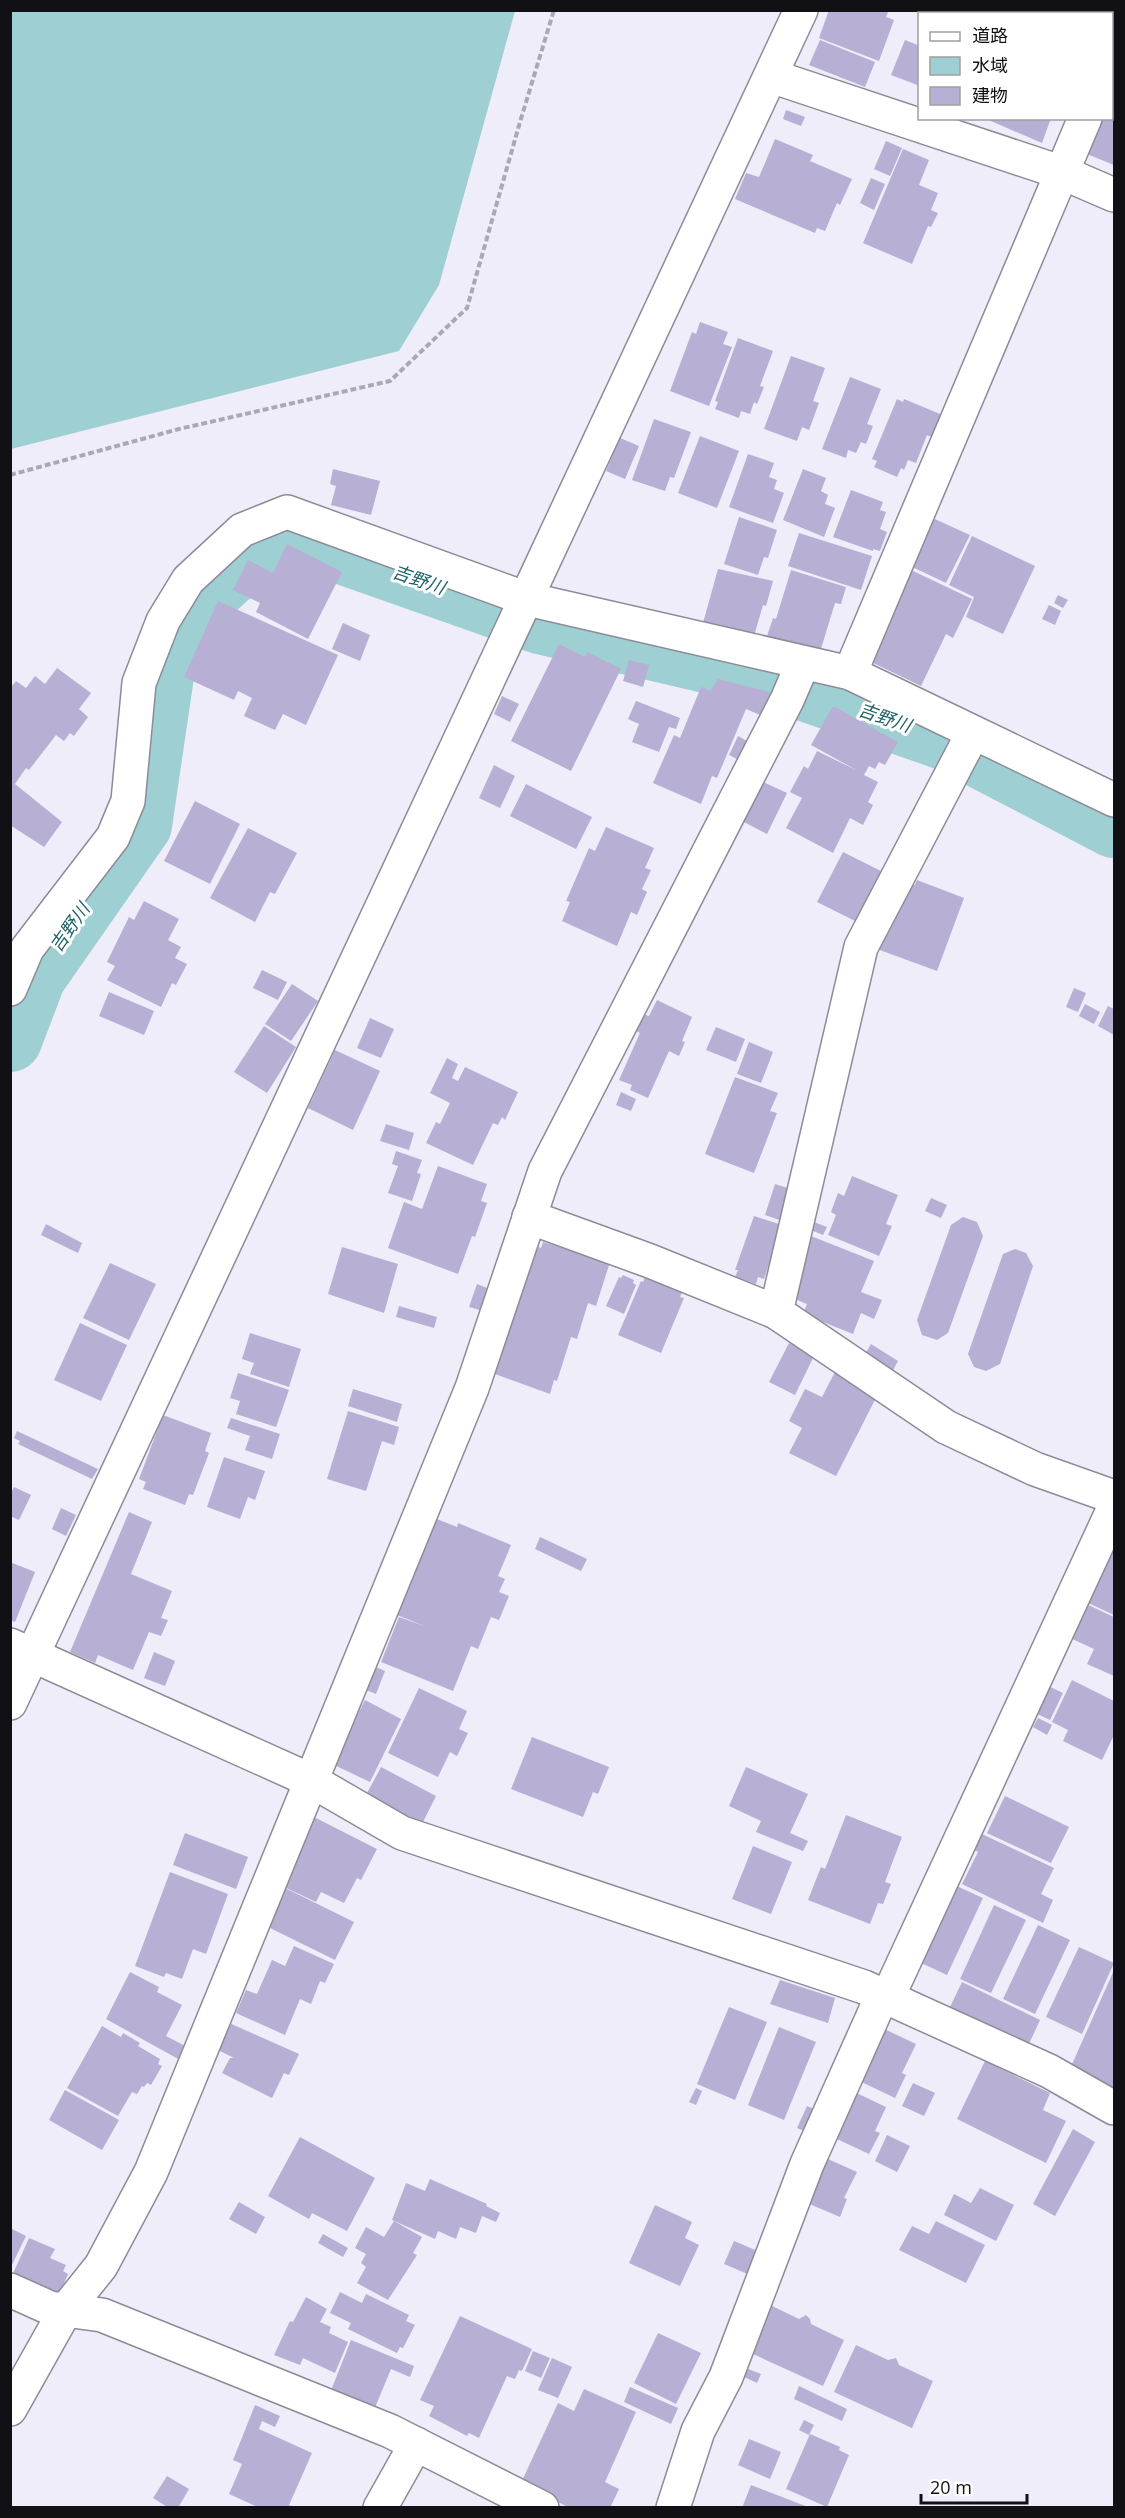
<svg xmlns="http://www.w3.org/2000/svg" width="1125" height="2518" font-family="'Open Sans','Noto Sans JP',sans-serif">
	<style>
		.water { fill: #9dcfd3 }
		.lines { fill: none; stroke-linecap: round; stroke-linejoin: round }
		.river { stroke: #9dcfd3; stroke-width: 64 }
		.building { fill: #b7afd4 }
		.street-casing { stroke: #8e8b98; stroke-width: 36 }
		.secondary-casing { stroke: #8e8b98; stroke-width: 36 }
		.path { stroke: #aaa8b2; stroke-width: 4; stroke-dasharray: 6 3; stroke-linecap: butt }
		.street { stroke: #fff; stroke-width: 33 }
		.secondary { stroke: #fff; stroke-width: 33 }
		.labels { text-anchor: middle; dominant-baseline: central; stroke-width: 6; stroke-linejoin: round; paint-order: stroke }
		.water-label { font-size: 18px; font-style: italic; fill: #1f6266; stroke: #fff }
	</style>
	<rect width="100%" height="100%" fill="#efedfa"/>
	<path class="water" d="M11,10L515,11L439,285L399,351L11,449Z"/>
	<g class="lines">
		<path class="river" d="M10,1040L34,977L140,825L165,655L194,606L269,538H302L540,622L762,674L947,739L1114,826"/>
	</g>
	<g class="building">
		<path d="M829,10H889L886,17L894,20L879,61L819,38Z"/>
		<path d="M989,10H1016L1023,14H988Z"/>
		<path d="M820,40L875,62L865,87L809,65Z"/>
		<path d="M905,40L920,46V86L891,75Z"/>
		<path d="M1112,80L1114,81V165L1082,152L1096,118H1112Z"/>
		<path d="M786,110L805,117L801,126L783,119Z"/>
		<path d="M984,118H1051L1042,143Z"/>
		<path d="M775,139L813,155L810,161L852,179L840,205L837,203L825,231L817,228L815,233L735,199L746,173L759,177Z"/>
		<path d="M886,141L902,148L890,176L874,169Z"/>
		<path d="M903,149L929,160L919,185L938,193L931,210L938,213L931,227L928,226L912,264L863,243Z"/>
		<path d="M871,178L885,184L874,210L860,203Z"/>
		<path d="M700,322L728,332L723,344L732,347L709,406L670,391L692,332L696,334Z"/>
		<path d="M738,338L773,351L760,386L764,387L757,404L754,402L750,414L741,411L739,418L715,409L718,402L715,401Z"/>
		<path d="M791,356L825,368L813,401L819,403L809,430L802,427L797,441L764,429Z"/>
		<path d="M850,377L881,389L867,424L873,426L866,444L861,442L856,453L848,450L846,458L822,449Z"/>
		<path d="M897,399L903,402L904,399L945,416L936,439L927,435L916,463L908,460L904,470L901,468L897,477L874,467L877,461L872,459Z"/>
		<path d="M654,419L691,432L674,478L670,477L665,491L632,480Z"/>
		<path d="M700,436L739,451L717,508L678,493Z"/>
		<path d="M620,438L639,446L625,479L606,471Z"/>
		<path d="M748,454L774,463L769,477L777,480L774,489L784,493L773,523L729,507Z"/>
		<path d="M333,469L380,481L371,515L331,505L336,486L330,484Z"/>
		<path d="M803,469L826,478L821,491L828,495L825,504L835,508L824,537L783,520Z"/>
		<path d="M851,490L883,502L880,510L886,512L880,529L887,532L880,551L873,549V551L833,537Z"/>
		<path d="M928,516L970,535L946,583L906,564Z"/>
		<path d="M739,517L777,530L768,558L764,557L758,575L724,564Z"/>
		<path d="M799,533L872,556L861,590L788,566Z"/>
		<path d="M972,536L1035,566L1003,634L966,617L974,597L949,585Z"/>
		<path d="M287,544L342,572L308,639L256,612L260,603L233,590L248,560L273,573Z"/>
		<path d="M718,569L773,581L766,606L763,605L754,636L703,623Z"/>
		<path d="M791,570L846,587L841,604L835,603L820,652L767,636L773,618L776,619Z"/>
		<path d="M911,570L972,599L953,638L946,634L921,686L867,660Z"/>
		<path d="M1058,595L1068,600L1063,608L1054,603Z"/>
		<path d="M218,601L338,655L306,725L283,714L275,730L244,716L252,698L238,691L234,700L184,677Z"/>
		<path d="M1049,605L1061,611L1055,625L1042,619Z"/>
		<path d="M343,623L370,635L360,661L332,649Z"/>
		<path d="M559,644L585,657L587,652L621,669L571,771L511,741Z"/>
		<path d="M629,660L649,665L643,687L623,681Z"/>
		<path d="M57,668L91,693L79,709L88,717L74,736L70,733L64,741L56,735L29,770L26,768L15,784L62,822L44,847L10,825V688L16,681L26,688L35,676L45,684Z"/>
		<path d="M718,679L770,692L760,715L746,709L717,778L712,776L701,804L653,783L674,735L680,738L701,687L710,691Z"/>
		<path d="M502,696L519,704L510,722L494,714Z"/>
		<path d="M636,701L680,718L676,729L669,727L659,752L632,742L639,724L628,719Z"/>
		<path d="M833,706L898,742L885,765L879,762L875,769L869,766L864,775L878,782L868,802L873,805L863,825L850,818L833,853L786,828L802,798L790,792L804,766L808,769L817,751L858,771L811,745Z"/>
		<path d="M738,736L747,741L739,760L729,755Z"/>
		<path d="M494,765L515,776L500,808L479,798Z"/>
		<path d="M759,780L787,793L767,834L740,820Z"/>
		<path d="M526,784L592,817L576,849L510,816Z"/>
		<path d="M195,801L240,824L210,884L164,861Z"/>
		<path d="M606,827L654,848L645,868L651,870L642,889L647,892L637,915L631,912L617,946L562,921L570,902L566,901L589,848L595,851Z"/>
		<path d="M248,828L297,853L275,894L270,892L255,922L210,898Z"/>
		<path d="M843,852L881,871L871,891L875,894L870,905L865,903L855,921L817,902Z"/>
		<path d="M902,880L915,885L917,880L964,898L937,971L877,949Z"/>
		<path d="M144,901L179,919L168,940L181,947L175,958L187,964L176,985L172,983L161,1007L107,980L115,966L107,962L129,917L134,920Z"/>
		<path d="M262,970L287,982L278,1000L253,988Z"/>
		<path d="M292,984L318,1001L291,1041L265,1024Z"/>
		<path d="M1074,988L1086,993L1078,1012L1066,1007Z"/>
		<path d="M109,992L154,1011L144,1035L99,1016Z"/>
		<path d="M657,1000L692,1017L682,1041L685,1042L679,1056L669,1051L648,1098L630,1090L632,1085L619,1080L640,1033L636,1031L643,1014L649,1016Z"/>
		<path d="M1085,1004L1100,1012L1094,1024L1079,1016Z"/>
		<path d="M1108,1006L1114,1009V1035L1098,1026Z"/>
		<path d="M370,1018L394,1029L381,1058L357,1048Z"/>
		<path d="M264,1026L296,1047L267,1093L234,1072Z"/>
		<path d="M716,1027L745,1039L736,1062L706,1050Z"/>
		<path d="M749,1042L773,1052L761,1083L737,1074Z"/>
		<path d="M335,1050L380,1071L353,1130L308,1108Z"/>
		<path d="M447,1058L458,1064L452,1078L458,1081L465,1067L518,1092L505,1120L502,1117L498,1125L493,1123L473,1165L426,1143L436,1122L440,1124L450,1103L430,1093Z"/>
		<path d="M735,1077L778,1093L770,1111L777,1113L754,1173L705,1154Z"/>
		<path d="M621,1092L636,1099L631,1111L616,1105Z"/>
		<path d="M386,1124L414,1133L409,1150L380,1141Z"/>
		<path d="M396,1151L422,1160L417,1173L421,1174L412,1201L388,1193L398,1166L392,1164Z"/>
		<path d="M438,1166L487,1184L481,1201L487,1203L475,1237L472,1236L458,1274L388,1248L404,1202L422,1209Z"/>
		<path d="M852,1176L898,1195L886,1224L892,1226L879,1256L828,1235L836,1215L831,1212L838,1193L844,1196Z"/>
		<path d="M775,1184L800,1192L791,1224L765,1215Z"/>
		<path d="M931,1198L947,1205L941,1218L925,1211Z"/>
		<path d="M754,1216L782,1225L764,1279L758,1277L756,1284L735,1277L738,1270H735Z"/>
		<path d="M963,1217L977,1222L983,1236L948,1333L937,1340L922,1335L917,1320L951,1225Z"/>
		<path d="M814,1222L827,1227L823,1235L811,1230Z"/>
		<path d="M46,1224L82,1243L78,1253L41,1235Z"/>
		<path d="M811,1236L874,1261L861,1292L882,1300L874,1319L861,1313L853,1334L803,1314L807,1304L790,1297Z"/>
		<path d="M543,1242L610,1262L596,1306L588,1303L577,1339L571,1337L557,1381L554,1380L550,1394L495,1374L499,1363L492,1361L531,1244L541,1248Z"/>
		<path d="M342,1247L398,1264L384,1313L328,1294Z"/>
		<path d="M1015,1249L1026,1253L1033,1266L1000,1364L986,1371L974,1367L968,1354L1003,1254Z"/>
		<path d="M110,1263L156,1284L129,1340L83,1318Z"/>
		<path d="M646,1274L683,1290L680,1297L684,1298L661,1353L618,1335L641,1281L643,1282Z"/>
		<path d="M623,1275L634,1280L633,1283L636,1285L624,1314L606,1306L619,1277L621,1278Z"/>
		<path d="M477,1284L487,1288L480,1310L469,1307Z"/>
		<path d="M399,1306L437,1317L434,1328L396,1317Z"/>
		<path d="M80,1323L127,1345L101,1401L54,1380Z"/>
		<path d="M250,1333L301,1349L289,1387L250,1374L254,1363L242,1359Z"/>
		<path d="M789,1343L814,1356L795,1395L769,1382Z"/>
		<path d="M871,1344L898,1361L892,1372L864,1356Z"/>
		<path d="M836,1370L878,1394L836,1476L789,1453L802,1428L789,1421L805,1389L822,1397Z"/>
		<path d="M238,1373L289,1390L276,1427L236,1414L240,1401L230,1398Z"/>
		<path d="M353,1389L402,1404L397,1422L348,1406Z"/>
		<path d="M348,1411L399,1427L394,1445L382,1441L366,1491L327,1479Z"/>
		<path d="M163,1415L211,1433L205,1451L209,1453L193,1495L189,1494L185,1505L143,1489L146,1482L139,1479Z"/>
		<path d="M231,1418L280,1434L272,1459L245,1450L250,1436L227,1428Z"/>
		<path d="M17,1431L98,1469L92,1479L18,1444L20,1441L14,1438Z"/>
		<path d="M224,1457L265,1471L255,1500L248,1497L240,1519L207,1507Z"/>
		<path d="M14,1487L31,1495L19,1520L10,1516V1495Z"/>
		<path d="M61,1508L76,1515L66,1536L52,1529Z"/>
		<path d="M129,1512L152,1522L131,1574L172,1591L161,1618L168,1620L161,1636L149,1632L133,1670L98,1655L95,1663L70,1652Z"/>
		<path d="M432,1517L457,1527L458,1523L511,1545L498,1576L505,1579L499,1592L509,1596L499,1620L491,1617L478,1649L471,1646L453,1691L381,1662L399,1617L427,1627L392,1613Z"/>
		<path d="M1114,1532V1615L1084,1601Z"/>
		<path d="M540,1537L587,1559L581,1571L535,1549Z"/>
		<path d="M10,1562L35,1572L15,1622L10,1620Z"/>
		<path d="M1084,1603L1114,1617V1676L1087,1664L1094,1649L1068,1637Z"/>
		<path d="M154,1652L175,1661L165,1686L144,1678Z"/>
		<path d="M371,1665L385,1671L376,1694L361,1688Z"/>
		<path d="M1072,1680L1114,1701V1735L1102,1760L1063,1741L1068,1730L1052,1722Z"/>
		<path d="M1046,1685L1063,1693L1050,1720L1033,1712Z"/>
		<path d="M419,1688L467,1711L459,1729L468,1733L457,1756L450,1752L438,1777L388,1753Z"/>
		<path d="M365,1700L401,1719L370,1782L332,1764Z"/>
		<path d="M1038,1718L1052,1725L1047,1735L1033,1727Z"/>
		<path d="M532,1737L609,1767L598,1794L593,1792L583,1817L511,1789Z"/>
		<path d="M381,1767L436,1796L421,1826L365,1797Z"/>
		<path d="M746,1767L808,1794L790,1833L808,1841L803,1851L756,1832L761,1821L729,1806Z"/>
		<path d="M1005,1796L1069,1827L1051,1863L987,1833Z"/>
		<path d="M846,1815L902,1837L885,1882L891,1884L883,1904L878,1903L870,1924L808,1900L821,1867L825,1869Z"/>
		<path d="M312,1816L377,1849L361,1880L357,1878L344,1903L321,1892L316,1902L282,1886Z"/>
		<path d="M185,1833L248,1857L236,1889L173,1865Z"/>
		<path d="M982,1834L1054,1868L1041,1894L1053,1900L1043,1923L962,1884L978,1852L975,1850Z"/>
		<path d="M753,1846L792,1862L771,1914L732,1899Z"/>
		<path d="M170,1872L228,1894L206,1954L193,1949L182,1979L166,1973L164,1977L135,1966Z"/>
		<path d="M950,1883L983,1898L947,1975L915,1960Z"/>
		<path d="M281,1886L354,1922L335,1960L262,1924Z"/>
		<path d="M994,1905L1026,1920L991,1993L960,1979Z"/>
		<path d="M1038,1925L1070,1940L1035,2014L1003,1999Z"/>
		<path d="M294,1946L334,1964L325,1983L320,1981L311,2004L300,1999L285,2035L236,2013L246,1990L257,1994L272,1960L285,1966Z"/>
		<path d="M1079,1947L1114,1963L1082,2034L1046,2017Z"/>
		<path d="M1114,1970V2091L1069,2071Z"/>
		<path d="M130,1972L159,1987L157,1992L182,2005L166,2036L187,2047L180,2060L106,2019Z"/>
		<path d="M780,1980L835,1998L828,2023L770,2004Z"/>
		<path d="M962,1982L1040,2020L1027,2048L948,2011Z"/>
		<path d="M729,2007L767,2022L735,2100L697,2084Z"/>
		<path d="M227,2022L299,2054L289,2075L284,2073L272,2098L222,2073L230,2058H234L214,2048Z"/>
		<path d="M876,2025L916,2044L902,2073L906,2075L895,2098L851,2077Z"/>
		<path d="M102,2026L121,2037L123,2033L140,2043L138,2046L160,2059L158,2064L162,2066L151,2085L147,2083L144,2087L142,2086L137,2094L132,2092L118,2116L67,2088Z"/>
		<path d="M779,2027L816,2042L784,2120L748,2105Z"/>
		<path d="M985,2061L1050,2093L1043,2110L1066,2121L1046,2163L957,2119Z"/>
		<path d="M913,2083L935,2093L924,2116L902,2106Z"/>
		<path d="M696,2088L702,2091L696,2105L689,2102Z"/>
		<path d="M846,2088L886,2107L875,2131L880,2133L869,2154L824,2133Z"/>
		<path d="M65,2090L119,2120L102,2150L49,2120Z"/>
		<path d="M807,2106L821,2112L811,2134L797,2128Z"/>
		<path d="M1073,2129L1095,2142L1055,2216L1033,2204Z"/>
		<path d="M887,2135L910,2146L897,2172L875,2161Z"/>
		<path d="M300,2137L375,2178L347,2231L312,2213L309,2219L268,2196Z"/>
		<path d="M819,2155L857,2172L844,2198L847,2199L840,2217L800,2200Z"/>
		<path d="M430,2179L487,2204L486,2206L500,2213L496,2222L482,2216L476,2233L460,2227L456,2239L438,2231L435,2239L392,2220L406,2183L425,2191Z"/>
		<path d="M980,2188L1014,2205L996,2241L944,2215L954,2194L971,2203Z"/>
		<path d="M239,2202L265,2217L256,2234L229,2219Z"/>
		<path d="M655,2205L692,2222L685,2238L699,2245L680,2286L629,2263Z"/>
		<path d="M394,2221L422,2237L413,2253L417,2255L388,2300L357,2283L366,2267L361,2263L366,2254L355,2248L366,2227L384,2237Z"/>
		<path d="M936,2221L985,2245L966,2283L899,2250L912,2226L929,2234Z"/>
		<path d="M10,2228L26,2236L10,2269Z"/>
		<path d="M323,2234L348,2248L343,2257L318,2243Z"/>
		<path d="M29,2238L55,2249L50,2258L66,2265L63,2271L68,2274L60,2293L55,2291L53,2296L11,2278Z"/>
		<path d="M734,2241L760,2252L750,2275L724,2264Z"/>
		<path d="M340,2292L362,2303L366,2294L409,2315L406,2321L415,2325L403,2348L400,2347L397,2353L348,2329L351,2323L330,2313Z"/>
		<path d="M306,2297L327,2309L320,2322L331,2327L329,2333L348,2342L335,2373L303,2358L300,2365L274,2355L290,2321L293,2322Z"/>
		<path d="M766,2303L799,2319L806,2315L810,2319L811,2324L844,2340L823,2386L744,2350Z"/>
		<path d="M460,2316L532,2349L522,2371L519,2370L515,2379L507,2376L479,2438L469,2433L467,2436L429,2416L434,2406L420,2400Z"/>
		<path d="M658,2333L701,2353L676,2404L634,2383Z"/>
		<path d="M351,2340L414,2366L410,2377L391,2369L374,2410L330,2393Z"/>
		<path d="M856,2345L888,2360L896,2358L899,2365L933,2381L912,2428L834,2392Z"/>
		<path d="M533,2351L550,2358L541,2378L525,2371Z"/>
		<path d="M552,2358L572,2367L558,2398L538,2390Z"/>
		<path d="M746,2368L761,2374L757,2383L742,2376Z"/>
		<path d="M799,2386L847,2409L842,2421L794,2399Z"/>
		<path d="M630,2387L678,2408L671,2424L624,2402Z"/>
		<path d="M584,2389L636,2412L605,2482L619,2489L610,2508H570L521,2483L558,2403L574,2411Z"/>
		<path d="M255,2405L280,2416L275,2427L262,2421L259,2429L312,2453L289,2505L295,2508H260L229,2494L242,2464L233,2460Z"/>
		<path d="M804,2420L814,2425L809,2435L799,2430Z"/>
		<path d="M810,2434L840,2447L839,2450L849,2455L827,2507L786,2489Z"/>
		<path d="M749,2439L781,2452L770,2479L738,2465Z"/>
		<path d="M167,2476L189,2489L178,2508H169L153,2498Z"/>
		<path d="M751,2485L808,2507V2508H742Z"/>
	</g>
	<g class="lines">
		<g class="street-casing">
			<g id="street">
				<path d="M1112,55L1114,47"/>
				<path d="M771,76L1063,173L1114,195"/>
				<path d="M850,673L1085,118"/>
				<path d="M10,989L27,949L113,837L128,801L139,683L163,621L188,580L242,530L287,512L527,599L850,673L1114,800"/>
				<path d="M529,1217L650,1261L776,1312L946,1427L1035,1469L1114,1497"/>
				<path d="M776,1312L861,947L973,733"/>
				<path d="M10,1645L312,1781L402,1833L864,1987L1049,2071L1114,2108"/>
				<path d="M10,2290L50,2308L102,2315L390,2431L542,2508"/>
				<path d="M10,2409L65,2311L101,2266L151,2172L472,1388L545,1171L787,700L803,663"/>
				<path d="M380,2508L416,2444"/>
				<path d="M673,2508L698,2431L726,2377L807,2164L878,2005L891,1990L1114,1508"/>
			</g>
		</g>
		<g class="secondary-casing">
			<path id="secondary" d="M10,1703L801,10"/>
		</g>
		<path class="path" d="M10,475L179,429L390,381L467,308L520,122L554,10"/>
		<use href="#street" class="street"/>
		<use href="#secondary" class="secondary"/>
	</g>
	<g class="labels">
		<g class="water-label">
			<text transform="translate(419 579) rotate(19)">吉野川</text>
			<text transform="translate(885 717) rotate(19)">吉野川</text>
			<text transform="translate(69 927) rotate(-55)">吉野川</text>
		</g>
	</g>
	<rect width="1125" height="2518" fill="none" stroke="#111014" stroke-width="24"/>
	<rect x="918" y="12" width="195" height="108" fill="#ffffff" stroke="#a09fa1" stroke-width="1.5"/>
	<rect x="930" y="32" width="30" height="9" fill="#ffffff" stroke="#a09fa1" stroke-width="1.5"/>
	<text x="972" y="42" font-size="18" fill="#111014">道路</text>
	<rect x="930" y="57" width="30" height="18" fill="#9dcfd3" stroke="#a09fa1" stroke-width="1.5"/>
	<text x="972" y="72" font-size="18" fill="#111014">水域</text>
	<rect x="930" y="87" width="30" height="18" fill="#b7afd4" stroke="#a09fa1" stroke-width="1.5"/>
	<text x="972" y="102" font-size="18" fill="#111014">建物</text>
	<path d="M921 2494v9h106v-9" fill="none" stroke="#111014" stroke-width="3"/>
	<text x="930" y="2494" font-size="18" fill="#111014" stroke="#ffffff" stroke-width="4.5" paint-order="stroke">20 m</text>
</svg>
